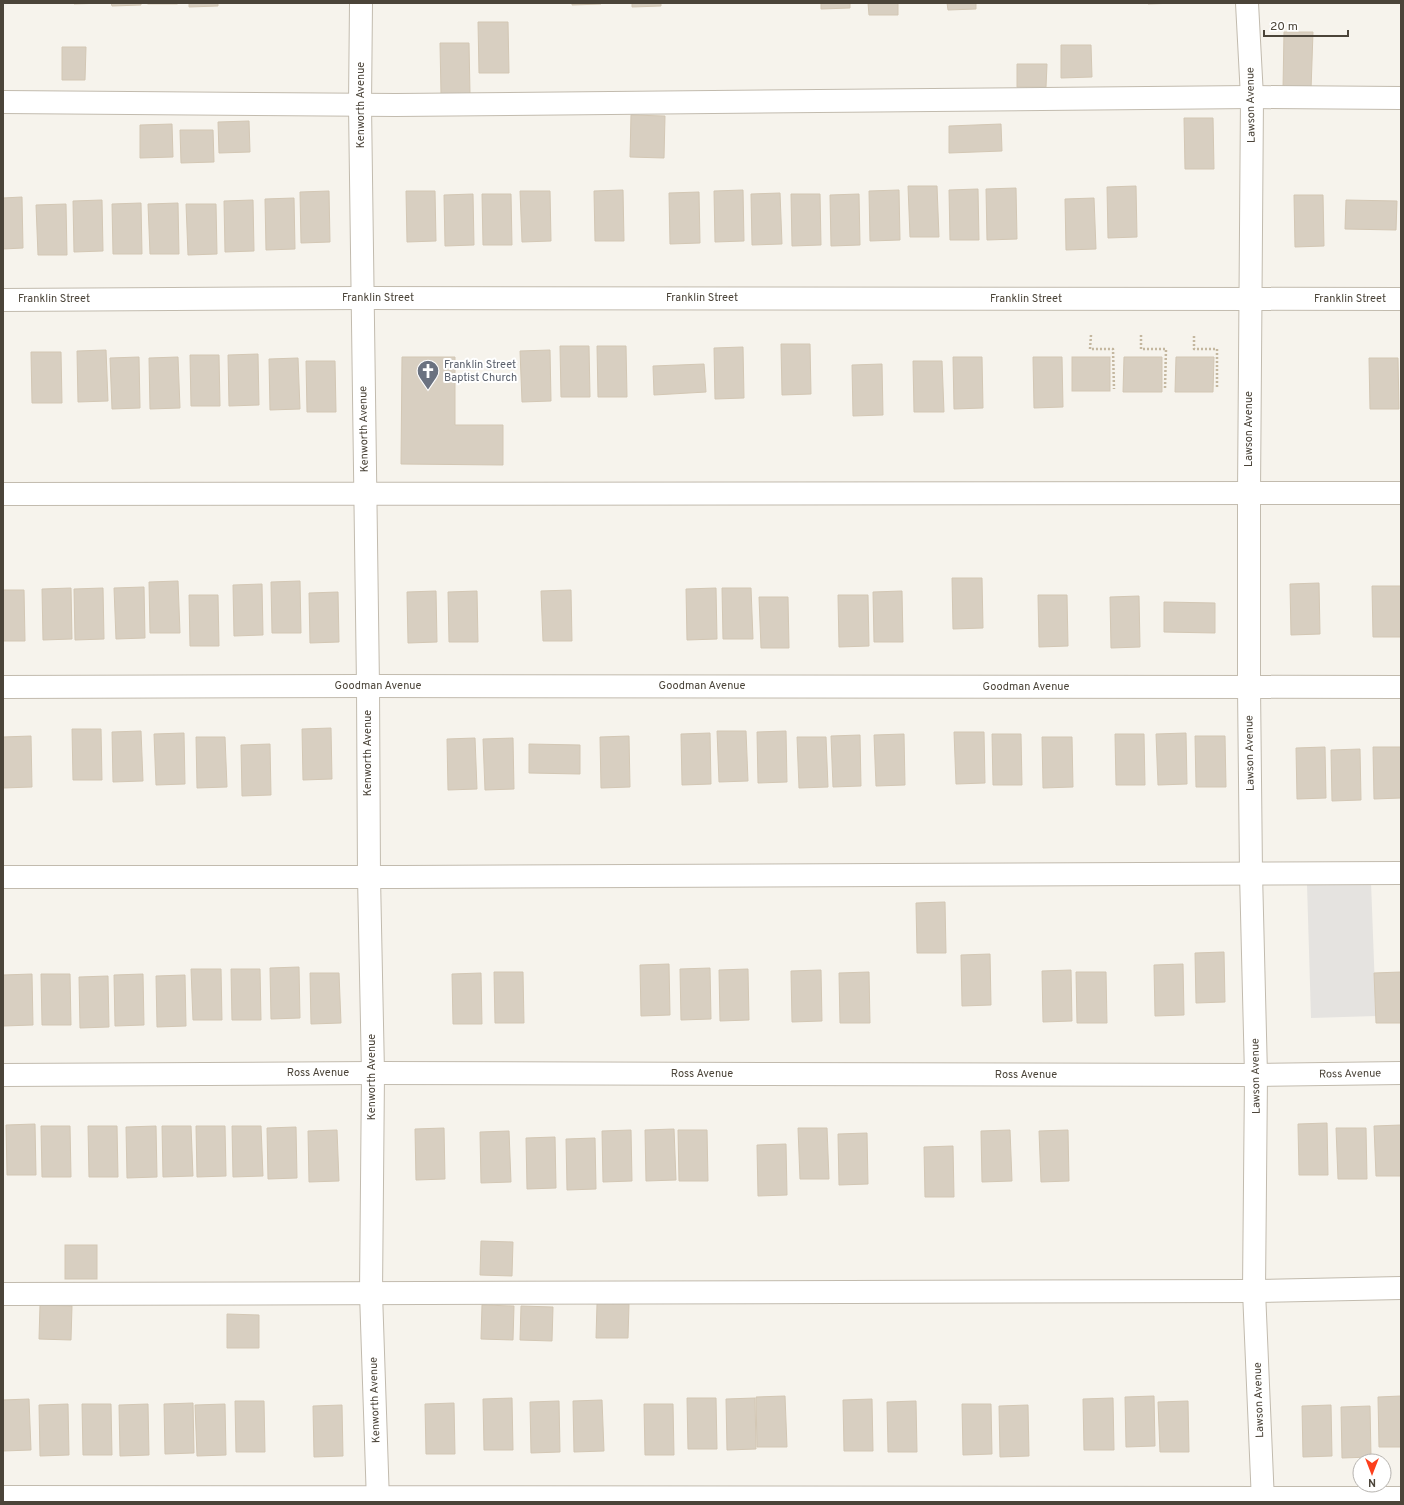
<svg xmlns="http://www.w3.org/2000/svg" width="1404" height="1505" font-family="Overpass,sans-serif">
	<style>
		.parking { fill: #e5e3e0 }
		.building { fill: #d8cfc1; stroke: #d3c7b4 }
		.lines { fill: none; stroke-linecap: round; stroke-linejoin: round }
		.minor-casing { stroke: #c2bbae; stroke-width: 24 }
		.path { stroke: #c4b79f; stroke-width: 2.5; stroke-dasharray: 2 2; stroke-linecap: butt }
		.minor { stroke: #fff; stroke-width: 22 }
		.labels { text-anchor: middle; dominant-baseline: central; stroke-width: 4; stroke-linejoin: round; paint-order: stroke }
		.street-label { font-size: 11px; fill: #4b4439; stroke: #fff }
		.worship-label { font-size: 11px; fill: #5b616d; stroke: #fff; text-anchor: start }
	</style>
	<rect width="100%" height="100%" fill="#f6f3ec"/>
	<path class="parking" d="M1371,882L1376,1016L1311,1018L1307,884Z"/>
	<g class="building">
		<path d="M74,3H104L74,4Z"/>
		<path d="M111,3H141V5L112,6Z"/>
		<rect x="148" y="3" width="29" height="1"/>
		<path d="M189,3H218V6L189,7Z"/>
		<path d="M572,3H601V4L572,5Z"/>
		<path d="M632,3H661V6L632,7Z"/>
		<path d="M821,3H850V8L821,9Z"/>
		<path d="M868,3H898V15H869Z"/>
		<path d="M947,3H976V9L948,10Z"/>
		<path d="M1148,3H1177L1148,4Z"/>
		<path d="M478,22H508L509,73H479Z"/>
		<path d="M1284,32H1313L1311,90L1283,89Z"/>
		<path d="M440,43H469L470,94H441Z"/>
		<path d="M1061,45H1091L1092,77L1061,78Z"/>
		<path d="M62,47H86L85,80H62Z"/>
		<path d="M1017,64H1047L1046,87H1017Z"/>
		<path d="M631,115L665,116L664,158L630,157Z"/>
		<path d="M1184,118H1213L1214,169H1185Z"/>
		<path d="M249,121L250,152L219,153L218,122Z"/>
		<path d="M172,124L173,157L140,158V125Z"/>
		<path d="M1001,124L1002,151L949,153V126Z"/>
		<path d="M180,130H213L214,162L181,163Z"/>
		<path d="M908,186H937L939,237H910Z"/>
		<path d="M1136,186L1137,237L1108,238L1107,187Z"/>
		<path d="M1016,188L1017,239L987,240L986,189Z"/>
		<path d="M978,189L979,240H950L949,190Z"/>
		<path d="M623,190L624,241H595L594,191Z"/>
		<path d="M743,190L744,241L715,242L714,191Z"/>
		<path d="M899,190L900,240L870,241L869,191Z"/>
		<path d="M329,191L330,242L301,243L300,192Z"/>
		<path d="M406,191H435L436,241L407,242Z"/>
		<path d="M520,191H550L551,241L522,242Z"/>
		<path d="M699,192L700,243L670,244L669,193Z"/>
		<path d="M780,193L782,244L752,245L751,194Z"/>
		<path d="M473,194L474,245L445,246L444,195Z"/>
		<path d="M482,194H511L512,245H483Z"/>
		<path d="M791,194H820L821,245L792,246Z"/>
		<path d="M859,194L860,245L831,246L830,195Z"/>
		<path d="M1294,195H1323L1324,246L1295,247Z"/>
		<path d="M22,197L23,248L3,249V198Z"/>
		<path d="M294,198L295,249L266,250L265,199Z"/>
		<path d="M1094,198L1096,249L1066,250L1065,199Z"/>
		<path d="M102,200L103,251L74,252L73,201Z"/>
		<path d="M253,200L254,251L225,252L224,201Z"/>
		<path d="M1346,200L1397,201L1396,230L1345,229Z"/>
		<path d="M141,203L142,254H113L112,204Z"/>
		<path d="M178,203L179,254H150L148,204Z"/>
		<path d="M66,204L67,255H38L36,205Z"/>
		<path d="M186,204H216L217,254L188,255Z"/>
		<path d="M781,344H810L811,394L782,395Z"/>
		<path d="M560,346H589L590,397H561Z"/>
		<path d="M597,346H626L627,397H598Z"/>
		<path d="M743,347L744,398L715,399L714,348Z"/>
		<path d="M106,350L108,401L78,402L77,351Z"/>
		<path d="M550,350L551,401L522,402L520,351Z"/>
		<path d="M31,352H61L62,403H32Z"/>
		<path d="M258,354L259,405L229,406L228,355Z"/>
		<path d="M190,355H219L220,406H191Z"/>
		<path d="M139,357L140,408L112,409L110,358Z"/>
		<path d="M178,357L180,408L150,409L149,358Z"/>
		<path d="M402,357H455V425H503V465L401,464Z"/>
		<path d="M953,357H982L983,408L954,409Z"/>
		<path d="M1033,357H1062L1063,407L1034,408Z"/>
		<rect x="1072" y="357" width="38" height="34"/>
		<path d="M1124,357H1162V392H1123Z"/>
		<path d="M1176,357H1214L1213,392H1175Z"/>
		<path d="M298,358L300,409L270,410L269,359Z"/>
		<path d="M1369,358H1398L1399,409H1370Z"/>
		<path d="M306,361H335L336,412H307Z"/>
		<path d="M913,361H942L944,412H914Z"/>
		<path d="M704,364L706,392L654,395L653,366Z"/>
		<path d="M882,364L883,415L853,416L852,365Z"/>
		<path d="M952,578H982L983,628L953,629Z"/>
		<path d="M178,581L180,633H150L149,582Z"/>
		<path d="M300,581L301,633H272L271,582Z"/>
		<path d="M1319,583L1320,634L1291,635L1290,584Z"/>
		<path d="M262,584L263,635L234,636L233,585Z"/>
		<path d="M1372,586H1401V637H1373Z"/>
		<path d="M144,587L145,638L116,639L114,588Z"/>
		<path d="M71,588L72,639L43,640L42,589Z"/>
		<path d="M103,588L104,639L75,640L74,589Z"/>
		<path d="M716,588L717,639L687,640L686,589Z"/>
		<path d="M722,588H751L753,639H723Z"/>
		<path d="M3,590H24L25,641H3Z"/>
		<path d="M571,590L572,641H543L541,591Z"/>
		<path d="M436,591L437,642L408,643L407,592Z"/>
		<path d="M477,591L478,642H449L448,592Z"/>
		<path d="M902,591L903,642H874L873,592Z"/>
		<path d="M338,592L339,642L310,643L309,593Z"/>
		<path d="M189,595H218L219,646H190Z"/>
		<path d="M838,595H868L869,646L839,647Z"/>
		<path d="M1038,595H1067L1068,646L1039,647Z"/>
		<path d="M1139,596L1140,647L1111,648L1110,597Z"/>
		<path d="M759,597H788L789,648H761Z"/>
		<path d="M1164,602L1215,603V633L1164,632Z"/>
		<path d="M331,728L332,779L303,780L302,729Z"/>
		<path d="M72,729H101L102,780H73Z"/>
		<path d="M141,731L143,781L113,782L112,732Z"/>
		<path d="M717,731H746L748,781L719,782Z"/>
		<path d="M786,731L787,782L758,783L757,732Z"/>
		<path d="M954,732H984L985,783L956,784Z"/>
		<path d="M184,733L185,784L156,785L154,734Z"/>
		<path d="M710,733L711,784L682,785L681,734Z"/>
		<path d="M1186,733L1187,784L1158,785L1156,734Z"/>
		<path d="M904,734L905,785L876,786L874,735Z"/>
		<path d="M992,734H1021L1022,785H993Z"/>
		<path d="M1115,734H1144L1145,785H1116Z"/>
		<path d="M860,735L861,786L833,787L831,736Z"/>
		<path d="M31,736L32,787L3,788V737Z"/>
		<path d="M629,736L630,787L601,788L600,737Z"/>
		<path d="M1195,736H1225L1226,787H1196Z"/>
		<path d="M196,737H225L227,787L197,788Z"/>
		<path d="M797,737H826L828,787L799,788Z"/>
		<path d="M1042,737H1072L1073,787L1043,788Z"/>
		<path d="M475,738L477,789L448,790L447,739Z"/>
		<path d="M513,738L514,789L485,790L483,739Z"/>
		<path d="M270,744L271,795L242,796L241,745Z"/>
		<path d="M529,744L580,745V774L529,773Z"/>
		<path d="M1325,747L1326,798L1297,799L1296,748Z"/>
		<path d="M1373,747H1401V798L1374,799Z"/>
		<path d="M1360,749L1361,800L1332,801L1331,750Z"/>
		<path d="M945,902L946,953H917L916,903Z"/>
		<path d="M1224,952L1225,1002L1196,1003L1195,953Z"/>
		<path d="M990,954L991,1005L962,1006L961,955Z"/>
		<path d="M669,964L670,1015L641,1016L640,965Z"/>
		<path d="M1183,964L1184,1015L1155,1016L1154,965Z"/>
		<path d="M299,967L300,1018L271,1019L270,968Z"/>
		<path d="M710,968L711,1019L681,1020L680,969Z"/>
		<path d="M191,969H221L222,1020H193Z"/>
		<path d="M231,969H260L261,1020H232Z"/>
		<path d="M748,969L749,1020L720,1021L719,970Z"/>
		<path d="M821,970L822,1021L792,1022L791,971Z"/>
		<path d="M1071,970L1072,1021L1043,1022L1042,971Z"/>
		<path d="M494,972H523L524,1023H495Z"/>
		<path d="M869,972L870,1023H840L839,973Z"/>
		<path d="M1076,972H1106L1107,1023H1077Z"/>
		<path d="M1401,972V1023H1376L1374,973Z"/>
		<path d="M310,973H339L341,1023L311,1024Z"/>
		<path d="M481,973L482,1024H453L452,974Z"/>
		<path d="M32,974L33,1025L3,1026V975Z"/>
		<path d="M41,974H70L71,1025H42Z"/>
		<path d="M143,974L144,1025L115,1026L114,975Z"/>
		<path d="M185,975L186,1026L157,1027L156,976Z"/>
		<path d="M108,976L109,1027L80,1028L79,977Z"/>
		<path d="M1327,1123L1328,1175H1299L1298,1124Z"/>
		<path d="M35,1124L36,1175H7L6,1125Z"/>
		<path d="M1401,1125V1176H1376L1374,1126Z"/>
		<path d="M41,1126H70L71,1177H42Z"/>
		<path d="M88,1126H117L118,1177H89Z"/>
		<path d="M156,1126L157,1177L127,1178L126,1127Z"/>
		<path d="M162,1126H191L193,1176L163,1177Z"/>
		<path d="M196,1126H225L226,1176L197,1177Z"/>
		<path d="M232,1126H261L263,1176L233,1177Z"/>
		<path d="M296,1127L297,1178L268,1179L267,1128Z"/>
		<path d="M444,1128L445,1179L416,1180L415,1129Z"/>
		<path d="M798,1128H827L829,1179H800Z"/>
		<path d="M1336,1128H1366L1367,1179H1338Z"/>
		<path d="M674,1129L676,1180L646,1181L645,1130Z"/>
		<path d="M337,1130L339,1181L309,1182L308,1131Z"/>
		<path d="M631,1130L632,1181L603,1182L602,1131Z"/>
		<path d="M678,1130H707L708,1181H679Z"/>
		<path d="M1010,1130L1012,1181L982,1182L981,1131Z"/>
		<path d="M1068,1130L1069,1181L1041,1182L1039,1131Z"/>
		<path d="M509,1131L511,1182L481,1183L480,1132Z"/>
		<path d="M867,1133L868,1184L839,1185L838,1134Z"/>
		<path d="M555,1137L556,1188L527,1189L526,1138Z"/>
		<path d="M595,1138L596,1189L567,1190L566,1139Z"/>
		<path d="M786,1144L787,1195L758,1196L757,1145Z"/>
		<path d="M953,1146L954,1197H925L924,1147Z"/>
		<path d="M481,1241L513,1242L512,1276L480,1275Z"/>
		<rect x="65" y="1245" width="32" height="34"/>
		<path d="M597,1304H629L628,1338H596Z"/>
		<path d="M40,1305L72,1306L71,1340L39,1339Z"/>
		<path d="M482,1305L514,1306L513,1340L481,1339Z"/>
		<path d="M521,1306L553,1307L552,1341L520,1340Z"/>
		<path d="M227,1314L259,1315V1348H227Z"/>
		<path d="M785,1396L787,1447H757L756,1397Z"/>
		<path d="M1154,1396L1155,1446L1126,1447L1125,1397Z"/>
		<path d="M1401,1396V1447H1379L1378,1397Z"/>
		<path d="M512,1398L513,1450H484L483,1399Z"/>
		<path d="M687,1398H716L717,1449H688Z"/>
		<path d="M755,1398L756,1449L727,1450L726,1399Z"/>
		<path d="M1113,1398L1114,1450H1084L1083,1399Z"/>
		<path d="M29,1399L31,1450L3,1451V1400Z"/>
		<path d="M872,1399L873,1451H844L843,1400Z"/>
		<path d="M602,1400L604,1451L574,1452L573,1401Z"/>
		<path d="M235,1401H264L265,1452H236Z"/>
		<path d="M559,1401L560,1452L531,1453L530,1402Z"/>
		<path d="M916,1401L917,1452H888L887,1402Z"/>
		<path d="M1188,1401L1189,1452H1160L1158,1402Z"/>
		<path d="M193,1403L194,1453L165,1454L164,1404Z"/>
		<path d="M454,1403L455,1454H426L425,1404Z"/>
		<path d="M68,1404L69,1455L40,1456L39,1405Z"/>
		<path d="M82,1404H111L112,1455H83Z"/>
		<path d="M148,1404L149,1455L120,1456L119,1405Z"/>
		<path d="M225,1404L226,1455L197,1456L195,1405Z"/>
		<path d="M644,1404H673L674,1455H645Z"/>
		<path d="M962,1404H991L992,1454L963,1455Z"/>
		<path d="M342,1405L343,1456L314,1457L313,1406Z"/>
		<path d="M1028,1405L1029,1456L1000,1457L999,1406Z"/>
		<path d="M1331,1405L1332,1456L1303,1457L1302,1406Z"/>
		<path d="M1370,1406L1371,1457L1342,1458L1341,1407Z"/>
	</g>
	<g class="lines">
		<g class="minor-casing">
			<g id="minor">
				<path d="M361,3L360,105L368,686L369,877L373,1073L371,1293L378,1502"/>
				<path d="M1247,3L1252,97L1249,494V687L1251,873L1256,1075L1254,1291L1263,1502"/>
				<path d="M3,102L396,105L1252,97L1401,98"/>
				<path d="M3,300L363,298L1401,299"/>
				<path d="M3,494L1401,493"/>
				<path d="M3,687L368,686L1401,687"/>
				<path d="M3,877H402L1401,873"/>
				<path d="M3,1075L373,1073L1256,1075L1401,1073"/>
				<path d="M3,1294L1254,1291L1401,1288"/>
				<path d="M3,1497L1401,1498"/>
			</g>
		</g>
		<g class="path">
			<path d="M1091,335L1090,349H1113L1114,389"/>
			<path d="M1141,335V349H1166L1165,388"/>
			<path d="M1194,336V349H1217V389"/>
		</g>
		<use href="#minor" class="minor"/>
	</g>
	<defs>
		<g id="church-pin" transform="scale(1.15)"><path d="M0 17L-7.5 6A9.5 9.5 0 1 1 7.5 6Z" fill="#6b7280" stroke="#fff"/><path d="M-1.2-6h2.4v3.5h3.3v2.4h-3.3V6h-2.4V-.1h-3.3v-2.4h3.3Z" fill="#fff"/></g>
	</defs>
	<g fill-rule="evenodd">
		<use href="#church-pin" x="428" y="371"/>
	</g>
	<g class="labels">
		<g class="street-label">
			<text transform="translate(361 105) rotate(-90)">Kenworth Avenue</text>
			<text transform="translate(1251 105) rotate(-91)">Lawson Avenue</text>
			<text x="378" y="298">Franklin Street</text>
			<text x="702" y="298">Franklin Street</text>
			<text x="54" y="299">Franklin Street</text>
			<text x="1026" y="299">Franklin Street</text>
			<text x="1350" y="299">Franklin Street</text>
			<text transform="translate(364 429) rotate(-91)">Kenworth Avenue</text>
			<text transform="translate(1249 429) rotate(-90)">Lawson Avenue</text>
			<text x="378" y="686">Goodman Avenue</text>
			<text x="702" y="686">Goodman Avenue</text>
			<text x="1026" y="687">Goodman Avenue</text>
			<text transform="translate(368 753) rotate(-90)">Kenworth Avenue</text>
			<text transform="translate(1250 753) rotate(-91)">Lawson Avenue</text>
			<text x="318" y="1073">Ross Avenue</text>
			<text x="702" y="1074">Ross Avenue</text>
			<text transform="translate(1350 1074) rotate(-1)">Ross Avenue</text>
			<text x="1026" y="1075">Ross Avenue</text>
			<text transform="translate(1256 1076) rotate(-91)">Lawson Avenue</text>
			<text transform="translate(372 1077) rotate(-90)">Kenworth Avenue</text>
			<text transform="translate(375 1400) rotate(-92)">Kenworth Avenue</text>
			<text transform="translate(1259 1400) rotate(-92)">Lawson Avenue</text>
		</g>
		<g class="worship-label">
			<text x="444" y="365">Franklin Street<tspan x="444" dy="13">Baptist Church</tspan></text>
		</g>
	</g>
	<rect width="1404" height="1505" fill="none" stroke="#4b4439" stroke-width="8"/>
	<g transform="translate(1372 1473) rotate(180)"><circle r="19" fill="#ffffff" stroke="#b7b4b0"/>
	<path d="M0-3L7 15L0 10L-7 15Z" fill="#fc3f1d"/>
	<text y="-6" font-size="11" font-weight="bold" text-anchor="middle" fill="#4b4439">N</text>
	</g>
	<path d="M1264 30v6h84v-6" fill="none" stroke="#4b4439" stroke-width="2"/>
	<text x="1270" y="30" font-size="12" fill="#4b4439" stroke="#ffffff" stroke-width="3" paint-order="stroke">20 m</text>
</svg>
